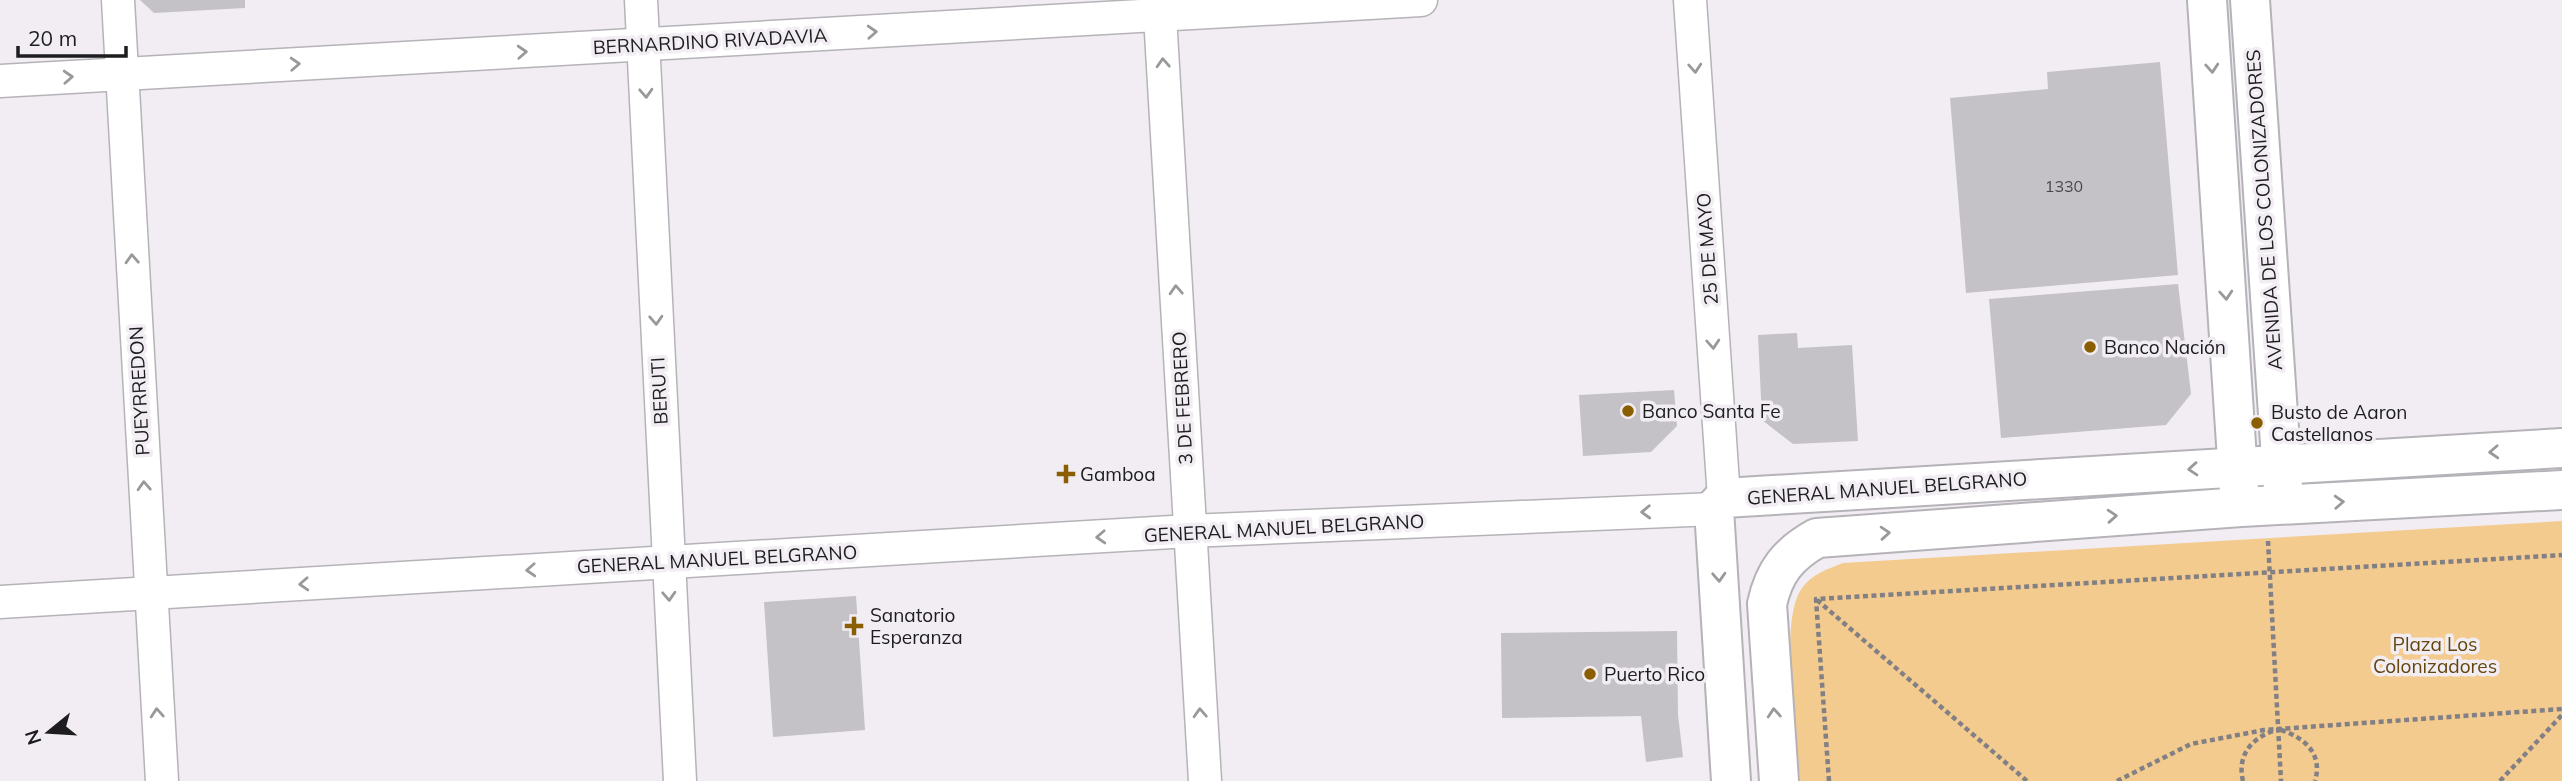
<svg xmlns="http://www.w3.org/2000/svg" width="2562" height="781" font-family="Mulish,sans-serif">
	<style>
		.green { fill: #f3cb8e }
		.building { fill: #c5c2c7 }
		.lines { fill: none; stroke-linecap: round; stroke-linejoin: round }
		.minor-casing { stroke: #b6b3b8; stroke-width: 35 }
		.secondary-casing { stroke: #b6b3b8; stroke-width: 42 }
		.path { stroke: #828084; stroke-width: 4.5; stroke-dasharray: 5 3.5; stroke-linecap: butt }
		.minor { stroke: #fff; stroke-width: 32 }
		.secondary { stroke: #fff; stroke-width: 38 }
		.oneway { stroke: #99999a }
		.poi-dot { fill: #8b5f01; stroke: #f1edf3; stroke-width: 2.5 }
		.labels { text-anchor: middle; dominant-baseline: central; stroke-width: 7; stroke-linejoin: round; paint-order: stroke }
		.number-label { font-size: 16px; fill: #474648 }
		.street-label { font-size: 19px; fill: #1d1c1e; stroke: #f1edf3 }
		.poi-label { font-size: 19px; fill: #1d1c1e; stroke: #f1edf3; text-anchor: start }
		.park-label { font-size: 19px; fill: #63450d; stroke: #f1edf3 }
	</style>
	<rect width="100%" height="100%" fill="#f1edf3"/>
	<path class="green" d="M2562,521V781H1800C1797,738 1778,621 1802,588C1812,574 1828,569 1843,563Z"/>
	<g class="building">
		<path d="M140,0H245V8L154,13Z"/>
		<path d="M2160,62L2178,275L1966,293L1950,98L2048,89L2047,72Z"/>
		<path d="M2178,284L2191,394L2166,425L2001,438L1989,299Z"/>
		<path d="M1797,333L1798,348L1852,345L1858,441L1793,444L1762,420L1758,335Z"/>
		<path d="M1674,390L1677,426L1651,452L1583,456L1579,395Z"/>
		<path d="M856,596L865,730L773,737L764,602Z"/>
		<path d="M1677,631L1678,715L1683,757L1646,762L1641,716L1502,718L1501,633Z"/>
	</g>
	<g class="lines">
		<g class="minor-casing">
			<g id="minor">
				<path d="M118,0L162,781"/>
				<path d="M641,0L680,781"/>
				<path d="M1690,0L1724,498"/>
				<path d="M1160,16L1205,781"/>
				<path d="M0,81L1421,0"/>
				<path d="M0,602L1189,531L1714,509"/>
			</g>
		</g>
		<g class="secondary-casing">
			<g id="secondary">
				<path d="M2207,0L2239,490"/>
				<path d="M2250,0L2283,488"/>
				<path d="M1731,781L1714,509L1724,498L2562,448"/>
				<path d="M1779,781L1767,604C1774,572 1788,554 1817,538L2241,507L2562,490"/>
			</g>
		</g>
		<g class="path">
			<path d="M2268,541L2281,781"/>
			<path d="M1817,600L2027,781"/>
			<path d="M2281,730C2305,738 2323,754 2315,781"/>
			<path d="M1829,781L1816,599L2562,555"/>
			<path d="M2117,781L2191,744L2264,730L2562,709"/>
			<path d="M2243,781C2237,757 2250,739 2273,731"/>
			<path d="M2500,781L2562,715"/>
		</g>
		<use href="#minor" class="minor"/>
		<use href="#secondary" class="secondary"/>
	</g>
	<defs><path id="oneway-chevron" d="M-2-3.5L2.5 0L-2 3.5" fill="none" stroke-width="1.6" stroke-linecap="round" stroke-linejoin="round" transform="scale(1.75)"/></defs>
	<g class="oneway">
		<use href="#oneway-chevron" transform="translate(872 32) rotate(-3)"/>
		<use href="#oneway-chevron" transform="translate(522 52) rotate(-3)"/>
		<use href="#oneway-chevron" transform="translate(1163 63) rotate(-93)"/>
		<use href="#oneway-chevron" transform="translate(295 64) rotate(-3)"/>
		<use href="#oneway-chevron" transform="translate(1695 68) rotate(86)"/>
		<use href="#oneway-chevron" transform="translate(2212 68) rotate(86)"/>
		<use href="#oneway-chevron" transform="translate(68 77) rotate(-3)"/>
		<use href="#oneway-chevron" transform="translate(646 93) rotate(87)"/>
		<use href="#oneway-chevron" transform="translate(132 259) rotate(-93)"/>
		<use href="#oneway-chevron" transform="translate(1176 290) rotate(-93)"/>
		<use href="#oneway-chevron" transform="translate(2226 295) rotate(86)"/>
		<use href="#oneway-chevron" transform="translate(656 320) rotate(87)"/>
		<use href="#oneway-chevron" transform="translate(1713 344) rotate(86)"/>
		<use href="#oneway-chevron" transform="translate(2494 452) rotate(177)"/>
		<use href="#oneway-chevron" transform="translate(2193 469) rotate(176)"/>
		<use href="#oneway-chevron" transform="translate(144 486) rotate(-93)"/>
		<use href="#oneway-chevron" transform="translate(2339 502) rotate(-3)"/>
		<use href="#oneway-chevron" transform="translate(1646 512) rotate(178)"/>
		<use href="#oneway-chevron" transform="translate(2112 516) rotate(-4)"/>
		<use href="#oneway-chevron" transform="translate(1885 533) rotate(-4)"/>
		<use href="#oneway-chevron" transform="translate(1101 537) rotate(177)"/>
		<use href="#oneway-chevron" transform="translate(531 570) rotate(177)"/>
		<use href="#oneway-chevron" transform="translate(1719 577) rotate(87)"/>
		<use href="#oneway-chevron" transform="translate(304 584) rotate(177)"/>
		<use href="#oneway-chevron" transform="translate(669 596) rotate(87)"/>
		<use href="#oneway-chevron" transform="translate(157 713) rotate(-94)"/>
		<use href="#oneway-chevron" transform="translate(1200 713) rotate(-93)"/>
		<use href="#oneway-chevron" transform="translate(1774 713) rotate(-94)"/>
	</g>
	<g class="poi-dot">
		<circle cx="2090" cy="347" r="7"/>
		<circle cx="1628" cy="411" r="7"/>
		<circle cx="2257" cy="423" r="7"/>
		<path d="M1062.5 463.5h7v7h7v7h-7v7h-7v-7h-7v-7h7z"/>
		<path d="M850.5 615.5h7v7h7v7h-7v7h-7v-7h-7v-7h7z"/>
		<circle cx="1590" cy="674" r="7"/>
	</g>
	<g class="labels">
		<g class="number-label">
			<text x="2064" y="186">1330</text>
		</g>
		<g class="street-label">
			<text transform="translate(710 41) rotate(-3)">BERNARDINO RIVADAVIA</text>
			<text transform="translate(2264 210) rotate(-94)">AVENIDA DE LOS COLONIZADORES</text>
			<text transform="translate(1707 249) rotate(-94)">25 DE MAYO</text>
			<text transform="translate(139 391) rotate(-93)">PUEYRREDON</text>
			<text transform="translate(659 391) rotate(-93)">BERUTI</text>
			<text transform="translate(1182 398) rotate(-93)">3 DE FEBRERO</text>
			<text transform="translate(1887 488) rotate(-4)">GENERAL MANUEL BELGRANO</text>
			<text transform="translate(1284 528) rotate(-3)">GENERAL MANUEL BELGRANO</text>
			<text transform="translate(717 559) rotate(-3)">GENERAL MANUEL BELGRANO</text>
		</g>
		<g class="poi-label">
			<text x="2104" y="347">Banco Nación</text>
			<text x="1642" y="411">Banco Santa Fe</text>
			<text x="2271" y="412">Busto de Aaron<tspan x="2271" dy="22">Castellanos</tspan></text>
			<text x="1080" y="474">Gamboa</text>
			<text x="870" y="615">Sanatorio<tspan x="870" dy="22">Esperanza</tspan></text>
			<text x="1604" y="674">Puerto Rico</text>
		</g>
		<g class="park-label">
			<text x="2435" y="644">Plaza Los<tspan x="2435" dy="22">Colonizadores</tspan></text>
		</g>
	</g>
	<g transform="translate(49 732) rotate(252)" stroke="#f1edf3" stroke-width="5" paint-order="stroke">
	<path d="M0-5L12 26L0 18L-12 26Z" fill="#1d1c1e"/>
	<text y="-10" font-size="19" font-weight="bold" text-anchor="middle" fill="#1d1c1e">N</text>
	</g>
	<path d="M18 46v10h108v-10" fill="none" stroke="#1d1c1e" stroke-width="3.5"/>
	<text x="28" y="46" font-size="21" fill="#1d1c1e" stroke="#f1edf3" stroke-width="5" paint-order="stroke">20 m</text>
</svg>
